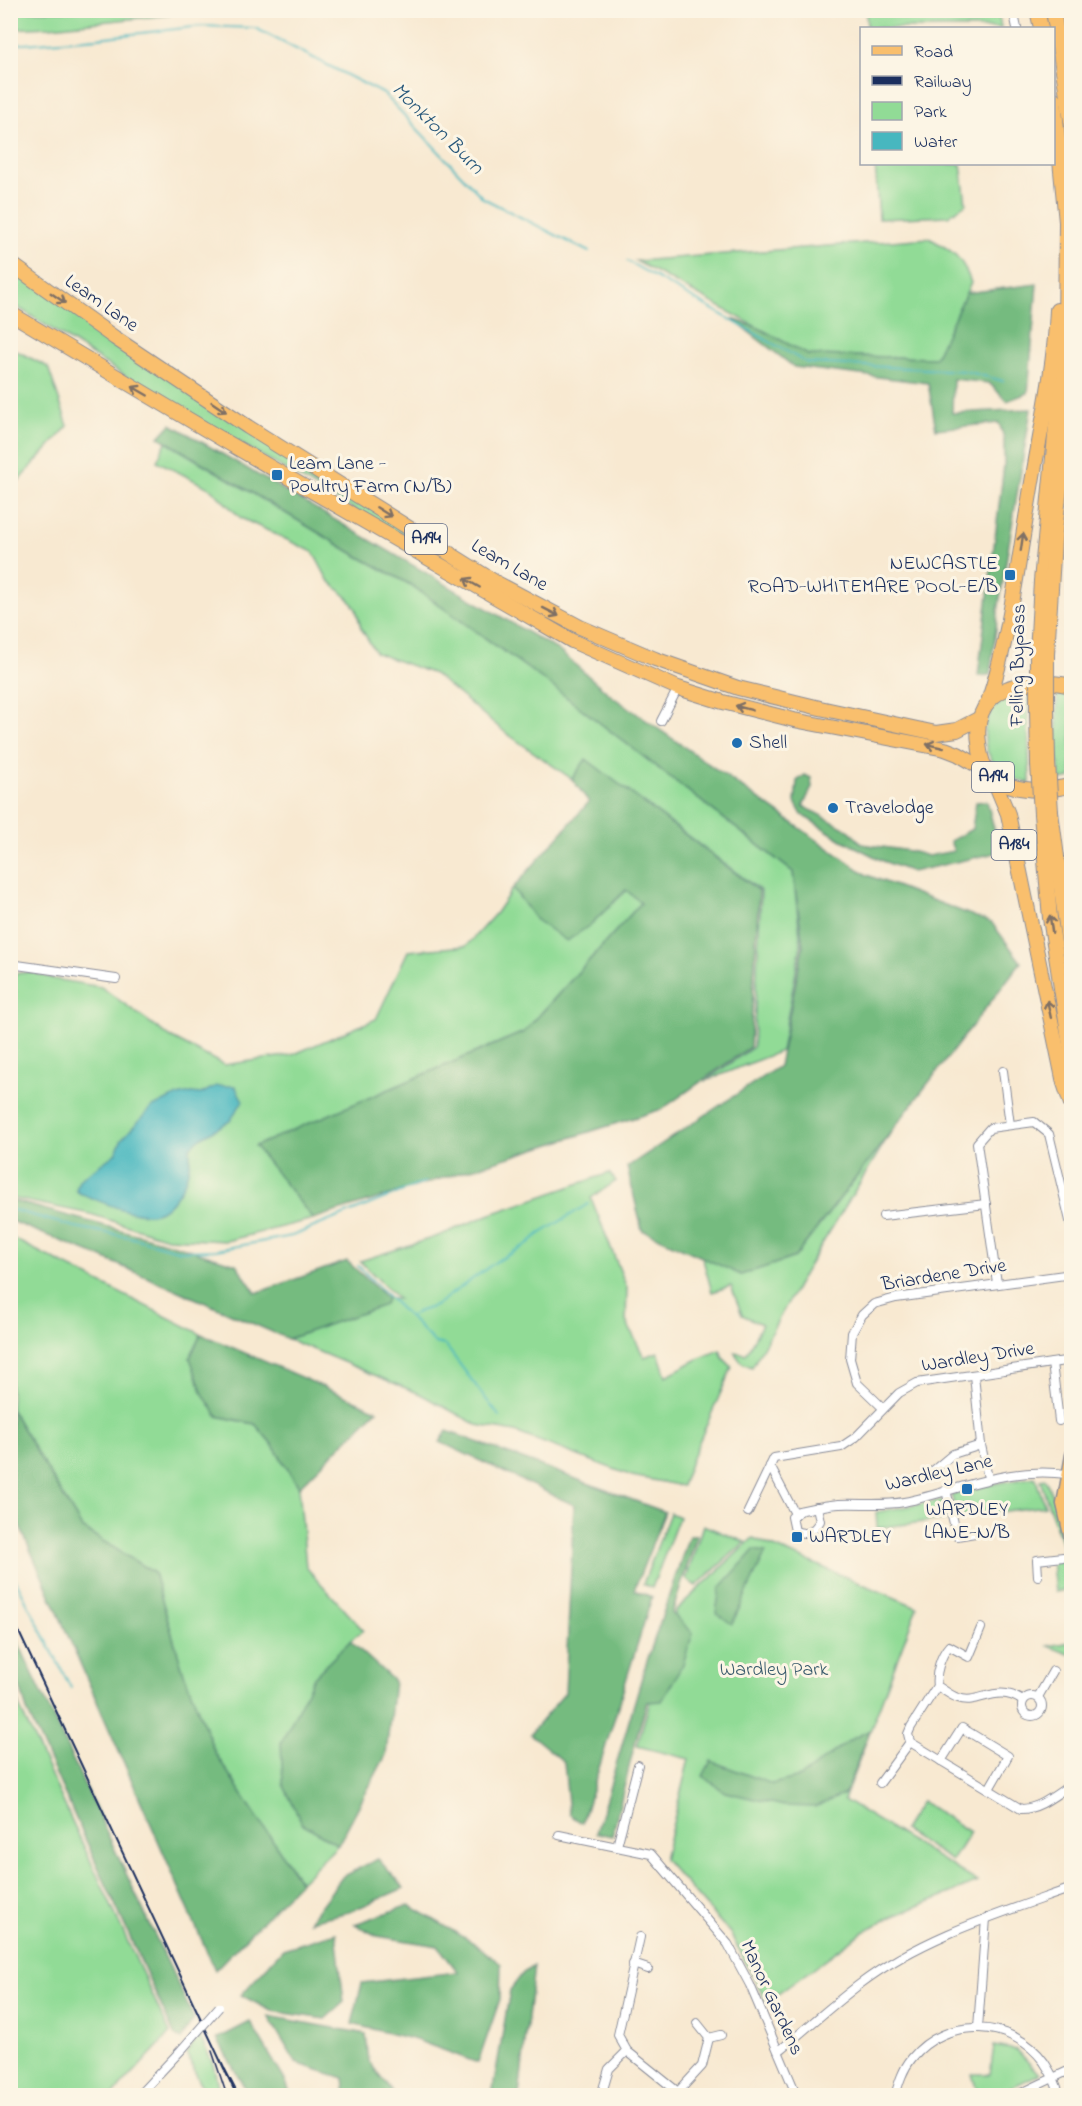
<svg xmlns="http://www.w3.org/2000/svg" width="1082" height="2106" font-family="'Indie Flower',sans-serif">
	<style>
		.green { fill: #91db96; stroke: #56857a; stroke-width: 1.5 }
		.forest { fill: #74bb7f; stroke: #48756e; stroke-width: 1.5 }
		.water { fill: #47b7bf; stroke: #31738e; stroke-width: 1.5 }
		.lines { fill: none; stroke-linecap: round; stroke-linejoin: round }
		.stream { stroke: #47b7bf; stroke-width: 2 }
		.street-casing { stroke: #8a8c98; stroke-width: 10 }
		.primary-casing { stroke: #8a8c98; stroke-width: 15 }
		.highway-casing { stroke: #8a8c98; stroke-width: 16 }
		.street { stroke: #fff; stroke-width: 8 }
		.primary { stroke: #f9bf6d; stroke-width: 12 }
		.highway { stroke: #f9bf6d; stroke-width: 14 }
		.tram { stroke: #1b2f5e; stroke-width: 1.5 }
		.rail { stroke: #1b2f5e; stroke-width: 2 }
		.street-bridge-casing { stroke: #8a8c98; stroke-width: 10; stroke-linecap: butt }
		.highway-bridge-casing { stroke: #8a8c98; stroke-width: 16; stroke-linecap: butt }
		.street-bridge { stroke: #fff; stroke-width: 8 }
		.highway-bridge { stroke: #f9bf6d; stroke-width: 14 }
		.oneway { stroke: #7f7065 }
		.poi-dot { fill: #1f6fb2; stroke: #fcf5e5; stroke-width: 2 }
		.labels { text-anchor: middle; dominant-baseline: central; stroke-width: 6; stroke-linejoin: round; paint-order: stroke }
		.shield { fill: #fcf5e5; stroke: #5e6a86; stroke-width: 1.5 }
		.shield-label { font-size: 18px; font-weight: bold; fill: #1b2f5e }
		.street-label { font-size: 20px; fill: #1b2f5e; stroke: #fcf5e5 }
		.poi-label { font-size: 20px; fill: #1b2f5e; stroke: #fcf5e5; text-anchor: start }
		.park-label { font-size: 20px; fill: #385a6c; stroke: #fcf5e5 }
		.water-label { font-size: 21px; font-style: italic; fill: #28587b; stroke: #fcf5e5 }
	</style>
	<rect width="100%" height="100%" fill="#fcf5e5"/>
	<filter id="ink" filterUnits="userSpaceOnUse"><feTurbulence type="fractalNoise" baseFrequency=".0167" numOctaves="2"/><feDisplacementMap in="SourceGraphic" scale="12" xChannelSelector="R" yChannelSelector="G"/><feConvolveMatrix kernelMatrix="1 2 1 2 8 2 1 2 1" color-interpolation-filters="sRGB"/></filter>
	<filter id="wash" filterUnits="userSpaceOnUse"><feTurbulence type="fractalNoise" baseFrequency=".008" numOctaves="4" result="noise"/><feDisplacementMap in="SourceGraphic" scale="24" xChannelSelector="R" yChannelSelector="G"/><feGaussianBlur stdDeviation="1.35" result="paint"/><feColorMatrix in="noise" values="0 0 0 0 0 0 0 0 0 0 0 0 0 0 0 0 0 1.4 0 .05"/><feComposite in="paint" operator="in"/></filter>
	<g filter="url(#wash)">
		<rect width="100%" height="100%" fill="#f8e9d1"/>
		<g class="green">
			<path d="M169,10L170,15L49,27L11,29V11Z"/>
			<path d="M866,11H998L1001,28H867Z"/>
			<path d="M875,164H961L966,204L948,216L879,219Z"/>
			<path d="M929,238C953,251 962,256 971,283L935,358L808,355L636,261Z"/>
			<path d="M10,269L483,580L480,583L128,378L11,303Z"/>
			<path d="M11,348L48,367L68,426L11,489Z"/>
			<path d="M166,442L354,554L411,585L548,683L793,872L801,945L781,1051L705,1081L753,1047L761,891L587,760L572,779L506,733L434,674L376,653L361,628L356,609L349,599L328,580L313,552L241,518L211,489L157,461Z"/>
			<path d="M1057,690L1072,693L1071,778L1060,780L1057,743Z"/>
			<path d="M1027,692L1030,783C967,772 973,695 1027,692Z"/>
			<path d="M513,888L536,920L590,925L627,890L641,903L524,1032L256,1146L313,1219L226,1241L167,1238L90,1214L11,1198L10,974L31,972L54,979L101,987L170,1037L224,1065L292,1055L376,1019L408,951L466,946L496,913Z"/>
			<path d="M891,1132L806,1270L752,1367L742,1363L734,1352L746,1354L762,1324L742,1315L731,1286L712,1292L702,1256L741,1275L795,1257Z"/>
			<path d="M609,1173L616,1181L591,1198L627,1288L626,1321L644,1357L658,1352L666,1376L698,1359L720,1350L723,1358L732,1367L692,1458L682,1486L632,1476L515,1432L477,1425L420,1394L288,1339L384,1305L387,1298L398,1299L360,1261L441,1235L488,1215Z"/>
			<path d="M10,1237L201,1334L190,1358L217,1416L255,1424L272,1444L299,1487L306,1567L363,1630L350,1641L302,1823L338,1845L300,1882L215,1753L183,1671L154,1573L82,1528L11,1409Z"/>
			<path d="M1035,1477L1045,1506L957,1517L951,1494L998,1483Z"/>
			<path d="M1045,1479L1055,1500L1065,1541L1063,1547L1040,1480Z"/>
			<path d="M942,1500L946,1519L877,1528L876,1512Z"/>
			<path d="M670,1513L679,1517L652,1588L643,1584Z"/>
			<path d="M703,1525L745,1542L696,1586L686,1579Z"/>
			<path d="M753,1538L917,1607L844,1800L978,1882L889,1918L863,1932L767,2002L730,1933L664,1859L689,1759L637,1746L676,1610Z"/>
			<path d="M1064,1560L1071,1568V1592V1589L1055,1592L1052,1562Z"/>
			<path d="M1071,1642V1655L1048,1646Z"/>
			<path d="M10,1680L16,1692L19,1706L170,2033L113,2095H11Z"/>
			<path d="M921,1801L970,1832L952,1861L903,1830Z"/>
			<path d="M200,2037L213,2064L220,2095H206L186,2053Z"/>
			<path d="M994,2046L1017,2050L1039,2074L995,2095H978L972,2074H990Z"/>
		</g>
		<g class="forest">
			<path d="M1037,284L1028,393L1007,401L989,383L953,379L952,413L1031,409L999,605L990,675L978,676L1004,465V438L999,423L936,429L928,383L794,367L732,319L759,328L808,355L935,358L966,293Z"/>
			<path d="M171,424L558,650L613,697L867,875L992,923L1021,962L795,1257L741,1275L642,1230L627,1167L779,1066L803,946L793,872L548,683L411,585L354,554L159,437Z"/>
			<path d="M586,759L759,891L750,1047L662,1109L313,1219L255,1146L524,1032L641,903L626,890L590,925L567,941L536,920L513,888L589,802L572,779Z"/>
			<path d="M805,775L811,778L812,787L803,806L850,831L862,844L910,851L928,856L954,851L950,841L972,829L976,802L987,801L1000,852L912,872L883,861L842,840L802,815L795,802L797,781Z"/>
			<path d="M10,1200L165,1242L236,1264L256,1293L347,1261L387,1298L385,1305L288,1339L96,1255L11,1221Z"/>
			<path d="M201,1334L377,1410L299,1487L272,1444L255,1424L217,1416L203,1394L190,1358Z"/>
			<path d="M11,1409L82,1528L154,1573L183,1671L215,1753L300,1882L215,1970L11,1506Z"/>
			<path d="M447,1431L665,1512L634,1590L652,1597L582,1823L569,1814L564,1762L530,1734L565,1693L574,1505L440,1442Z"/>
			<path d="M689,1536H697L672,1613L693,1633L683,1664L662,1701L647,1702L636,1739L612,1836L596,1833L644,1670Z"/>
			<path d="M754,1550L766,1552L732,1624L716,1613L720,1588Z"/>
			<path d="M11,1627L194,2019L181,2039L175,2036L27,1711L22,1693L11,1668Z"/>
			<path d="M350,1641L394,1681L386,1755L338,1845L302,1823L283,1784L281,1743L314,1677Z"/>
			<path d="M870,1730L845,1794L815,1807L784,1806L725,1792L703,1776L711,1761L772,1784L800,1777L850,1740Z"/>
			<path d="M378,1859L404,1888L349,1912L309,1921L343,1876Z"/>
			<path d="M409,1905L474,1943L501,1964L500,1999L478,2063L416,2040L352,2024L362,1983L458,1972L438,1946L377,1936L355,1924Z"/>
			<path d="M336,1933L344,2002L325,2019L271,2011L241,1995L283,1949Z"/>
			<path d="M534,1966L519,2095H492L510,1990L523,1973Z"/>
			<path d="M268,2016L366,2034L369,2062L395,2095H346L344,2078L296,2063Z"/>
			<path d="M250,2022L286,2082L291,2095H249L217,2039Z"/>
		</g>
		<path class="water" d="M216,1086H235L243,1101L230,1121L202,1137L190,1147C191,1165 188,1180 177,1195C172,1202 164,1211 156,1213C135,1218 100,1201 79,1193L76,1190L79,1180L115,1154L122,1139L151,1108L173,1097L191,1093L201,1094Z"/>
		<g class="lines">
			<g class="stream">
				<path d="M10,43L24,44L97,38L202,26L255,28L384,94L483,198L589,252"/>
				<path d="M627,261L807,363L965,371L1003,381"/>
				<path d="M10,1209L75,1227L129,1237L181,1251L216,1250L292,1236L425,1182"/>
				<path d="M358,1266L435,1343L445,1345L499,1416"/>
				<path d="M410,1317L417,1312L435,1306L497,1261L526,1245L538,1235L588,1204"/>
				<path d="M10,1569L71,1688"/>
			</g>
		</g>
	</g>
	<g filter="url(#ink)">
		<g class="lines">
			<g class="street-casing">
				<g id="street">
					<path d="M1013,10L1017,28"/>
					<path d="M661,721L678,688"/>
					<path d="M10,964L116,979"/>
					<path d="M1003,1071L1010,1125"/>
					<path d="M883,1216L986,1204"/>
					<path d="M997,1283L977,1143L990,1128L1034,1122L1049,1134L1072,1229"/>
					<path d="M1052,1363L1059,1421"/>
					<path d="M974,1375L981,1445L988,1478"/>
					<path d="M883,1408L857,1383L850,1359L852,1333L862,1315L874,1304L896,1298L1072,1274"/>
					<path d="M770,1466L794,1512C809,1509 824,1505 839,1504C861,1503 883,1506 904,1502C962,1490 1006,1466 1067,1474"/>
					<path d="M928,1475L953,1454L981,1445"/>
					<path d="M946,1490L957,1536L975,1533"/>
					<path d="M800,1511L792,1517L795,1531C808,1536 813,1532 820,1521L817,1507"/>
					<path d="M748,1512L774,1458L841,1447L856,1437L899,1393L917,1383L1065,1361L1072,1351"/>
					<path d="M1038,1576L1037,1560L1072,1556"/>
					<path d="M981,1628L969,1657L949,1646C941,1655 935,1673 937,1686L911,1727L908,1734L910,1742L1021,1809C1040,1809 1056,1794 1072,1784"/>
					<path d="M937,1686C944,1690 951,1696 958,1698C980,1706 995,1682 1023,1701"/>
					<circle cx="1032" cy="1706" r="10"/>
					<path d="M1038,1697L1053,1671"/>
					<path d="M941,1761L962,1728L1008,1756L989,1789"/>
					<path d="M880,1783L910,1742"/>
					<path d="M559,1835L651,1854L728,1944L750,1985L797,2096"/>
					<path d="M617,1846L638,1765"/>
					<path d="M640,1937L618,2035L627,2051L678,2092L680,2096"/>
					<path d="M633,1964L648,1969"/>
					<path d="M978,2028L986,1918"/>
					<path d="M709,2038L721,2035"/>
					<path d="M779,2051C806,2029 832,2005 860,1984C922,1937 999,1914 1072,1888"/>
					<path d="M678,2092L702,2066L709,2038L697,2023"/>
					<path d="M138,2096L183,2048"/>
					<path d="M601,2096L609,2069L627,2051"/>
					<path d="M895,2096C899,2082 903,2069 912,2058C946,2016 1013,2019 1044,2062C1051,2073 1057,2083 1059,2096"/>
					<path d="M1015,2096L1072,2069"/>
				</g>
			</g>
			<g class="primary-casing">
				<path id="primary" d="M1072,1455L1063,1504L1072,1543"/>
			</g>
			<g class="highway-casing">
				<g id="highway">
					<path d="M1037,10L1041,28"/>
					<path d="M1053,10L1072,126"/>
					<path d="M10,263L115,338L248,427L495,582L580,627L655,659L738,688L820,708L936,733L957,730L980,718"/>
					<path d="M10,313L225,441L572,641L678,688L723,702L794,720L945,749L958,754L987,771"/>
					<path d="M1037,654L1041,581L1065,333L1066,222L1054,99"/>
					<path d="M1047,654L1054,540L1072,383"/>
					<path d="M1072,686C1028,676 971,685 979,743C980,754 983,769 992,776C1012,793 1048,792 1072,785"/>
					<path d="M988,702C1010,636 1017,568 1029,500C1039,437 1054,374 1057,310"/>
					<path d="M1037,709L1038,764"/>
					<path d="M1047,709L1048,763"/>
					<path d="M993,778L1008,814L1064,1083L1072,1107"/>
					<path d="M1051,812L1072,970"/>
					<path d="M1041,814L1050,918L1072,1058"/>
				</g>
			</g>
			<use href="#street" class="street"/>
			<use href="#primary" class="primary"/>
			<use href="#highway" class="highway"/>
			<g class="tram">
				<path d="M212,2051L227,2096"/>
				<path d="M225,2069L239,2096"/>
			</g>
			<path class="rail" d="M10,1613L237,2096"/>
			<g class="street-bridge-casing">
				<path id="street-bridge" d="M183,2048L219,2007"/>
			</g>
			<g class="highway-bridge-casing">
				<g id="highway-bridge">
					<path d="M1037,709V654"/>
					<path d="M1047,709V654"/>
					<path d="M1048,763L1051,812"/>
					<path d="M1038,764L1041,814"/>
				</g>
			</g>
			<use href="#street-bridge" class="street-bridge"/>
			<use href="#highway-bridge" class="highway-bridge"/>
		</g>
		<defs><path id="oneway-shaft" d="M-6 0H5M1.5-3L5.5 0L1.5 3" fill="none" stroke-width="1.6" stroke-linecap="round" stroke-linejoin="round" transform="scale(1.5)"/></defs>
		<g class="oneway">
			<use href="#oneway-shaft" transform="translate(58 298) rotate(35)"/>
			<use href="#oneway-shaft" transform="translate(140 391) rotate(-150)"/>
			<use href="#oneway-shaft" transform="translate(219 407) rotate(34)"/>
			<use href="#oneway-shaft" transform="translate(384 512) rotate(32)"/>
			<use href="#oneway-shaft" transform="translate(1022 542) rotate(-82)"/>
			<use href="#oneway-shaft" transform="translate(472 583) rotate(-150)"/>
			<use href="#oneway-shaft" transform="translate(551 612) rotate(27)"/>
			<use href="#oneway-shaft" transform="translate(744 708) rotate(-165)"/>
			<use href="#oneway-shaft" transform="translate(935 746) rotate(-167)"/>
			<use href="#oneway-shaft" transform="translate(1051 924) rotate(-98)"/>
			<use href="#oneway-shaft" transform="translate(1049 1009) rotate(-102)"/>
		</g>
	</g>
	<g class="poi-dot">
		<rect x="271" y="469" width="12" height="12" rx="3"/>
		<rect x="1004" y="569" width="12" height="12" rx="3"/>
		<circle cx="737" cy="743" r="6"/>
		<circle cx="833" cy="808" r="6"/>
		<rect x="961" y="1483" width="12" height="12" rx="3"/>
		<rect x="791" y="1531" width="12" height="12" rx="3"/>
	</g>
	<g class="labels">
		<g class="shield">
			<rect x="405" y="524" width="42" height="30" rx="4.5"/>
			<rect x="972" y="762" width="42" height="30" rx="4.5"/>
			<rect x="991.5" y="830" width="45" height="30" rx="4.5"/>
		</g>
		<g class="shield-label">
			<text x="426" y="539">A194</text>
			<text x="993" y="777">A194</text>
			<text x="1014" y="845">A184</text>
		</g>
		<g class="street-label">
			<text transform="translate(101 304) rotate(35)">Leam Lane</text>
			<text transform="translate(509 566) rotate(30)">Leam Lane</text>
			<text transform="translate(1019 665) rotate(-89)">Felling Bypass</text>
			<text transform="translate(944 1276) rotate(-9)">Briardene Drive</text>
			<text transform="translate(978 1358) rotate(-9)">Wardley Drive</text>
			<text transform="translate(939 1474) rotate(-13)">Wardley Lane</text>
			<text transform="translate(771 1998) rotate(65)">Manor Gardens</text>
		</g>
		<g class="poi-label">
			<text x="289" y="464">Leam Lane -<tspan x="289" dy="23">Poultry Farm (N/B)</tspan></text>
			<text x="998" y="564" text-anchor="end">NEWCASTLE<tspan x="998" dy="23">ROAD-WHITEMARE POOL-E/B</tspan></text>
			<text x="749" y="743">Shell</text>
			<text x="845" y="808">Travelodge</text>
			<text x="967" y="1510" text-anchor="middle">WARDLEY<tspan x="967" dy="23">LANE-N/B</tspan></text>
			<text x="809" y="1537">WARDLEY</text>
		</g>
		<g class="park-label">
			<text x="774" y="1670">Wardley Park</text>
		</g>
		<g class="water-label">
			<text transform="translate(437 129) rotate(45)">Monkton Burn</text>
		</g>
	</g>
	<rect width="1082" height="2106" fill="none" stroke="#fcf5e5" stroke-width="36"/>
	<rect x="860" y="27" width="195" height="138" fill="#fcf5e5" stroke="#a2a6af" stroke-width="1.5"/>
	<rect x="872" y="46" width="30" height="9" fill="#f9bf6d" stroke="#a2a6af" stroke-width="1.5"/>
	<text x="914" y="57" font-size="18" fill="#1b2f5e">Road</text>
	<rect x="872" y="76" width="30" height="9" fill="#1b2f5e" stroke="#a2a6af" stroke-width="1.5"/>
	<text x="914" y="87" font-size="18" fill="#1b2f5e">Railway</text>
	<rect x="872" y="102" width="30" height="18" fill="#91db96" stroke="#a2a6af" stroke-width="1.5"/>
	<text x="914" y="117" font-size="18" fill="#1b2f5e">Park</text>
	<rect x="872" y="132" width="30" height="18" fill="#47b7bf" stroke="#a2a6af" stroke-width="1.5"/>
	<text x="914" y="147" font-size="18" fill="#1b2f5e">Water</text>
</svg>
